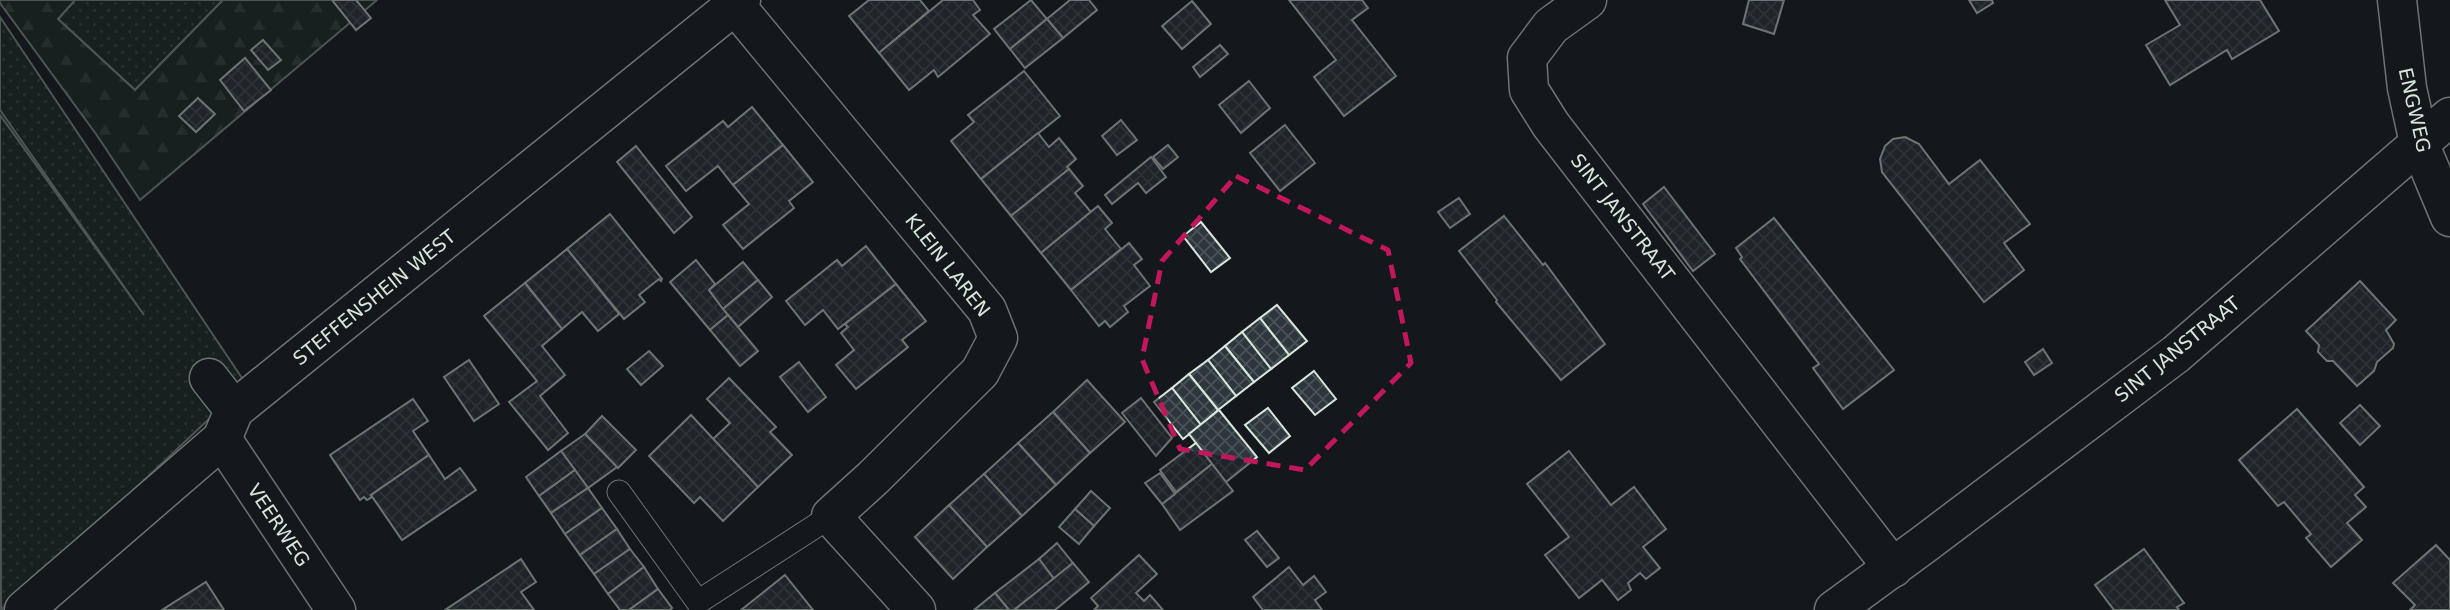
<svg xmlns="http://www.w3.org/2000/svg" width="2450" height="610" font-family="'DejaVu Sans',sans-serif">
	<style>
		.grass { fill: url(#grass-dots); stroke: #939e99; stroke-width: 2 }
		.forest { fill: url(#forest-firs); stroke: #939e99; stroke-width: 2 }
		.building { fill: url(#building-cross-hatch); stroke: #d8e6dc; stroke-width: 2 }
		.lines { fill: none; stroke-linecap: round; stroke-linejoin: round }
		.lane-casing { stroke: #d8e6dc; stroke-width: 25 }
		.street-casing { stroke: #d8e6dc; stroke-width: 41 }
		.lane { stroke: #14181c; stroke-width: 23 }
		.street { stroke: #14181c; stroke-width: 38 }
		.marked { fill: none; stroke: #c2185b; stroke-width: 5; stroke-dasharray: 14 9; stroke-linejoin: round }
		.labels { text-anchor: middle; dominant-baseline: central; stroke-width: 5; stroke-linejoin: round; paint-order: stroke }
		.street-label { font-size: 19px; fill: #d8e6dc; stroke: #14181c }
	</style>
	<defs>
		<pattern id="grass-dots" width="8" height="8" patternUnits="userSpaceOnUse" patternTransform="scale(1.75)"><rect width="8" height="8" fill="#1a2d24"/><path d="M2 2h.1M6 6h.1" fill="none" stroke="#3b4b43" stroke-width="1.8" stroke-linecap="round"/></pattern>
		<pattern id="forest-firs" width="22" height="20" patternUnits="userSpaceOnUse" patternTransform="scale(1.75)"><rect width="22" height="20" fill="#1a2d24"/><path d="M5 1l3.5 6h-7zM16 11l3.5 6h-7z" fill="#3b4b43"/></pattern>
		<pattern id="building-cross-hatch" width="8" height="8" patternUnits="userSpaceOnUse" patternTransform="scale(1.75)"><rect width="8" height="8" fill="#2c363c"/><path d="M0 0l8 8M0 8l8-8" fill="none" stroke="#4a5358"/></pattern>
	</defs>
	<rect width="100%" height="100%" fill="#14181c"/>
	<g class="grass">
		<path d="M75,0H223L135,90L58,19Z"/>
		<path d="M0,17L246,384L102,520L1,610L0,115L144,315L0,110Z"/>
	</g>
	<path class="forest" d="M0,0H75L58,19L135,90L223,0H377L140,200L96,134L0,3Z"/>
	<g class="building">
		<path d="M332,0H356L371,18L356,30Z"/>
		<path d="M869,0H920L929,11L879,53L849,16Z"/>
		<path d="M943,0H973L980,10L973,15L990,34L938,77L934,70L909,90L879,53Z"/>
		<path d="M1031,0L1047,19L1010,49L994,29Z"/>
		<path d="M1070,0H1089L1097,10L1063,38L1047,19Z"/>
		<path d="M1289,0H1362L1368,8L1352,20L1396,76L1344,116L1314,77L1336,60Z"/>
		<path d="M1749,0H1784L1774,34L1743,24Z"/>
		<path d="M1969,0H1992L1993,3L1977,13Z"/>
		<path d="M2165,0H2260L2279,31L2232,59L2227,50L2170,85L2146,45L2180,25Z"/>
		<path d="M1192,1L1211,24L1182,49L1162,26Z"/>
		<path d="M1047,19L1063,38L1025,68L1010,49Z"/>
		<path d="M263,40L281,60L268,70L251,50Z"/>
		<path d="M1220,45L1228,54L1200,77L1193,67Z"/>
		<path d="M245,58L271,90L244,111L220,80Z"/>
		<path d="M1024,71L1060,116L981,179L951,141L974,122L968,115Z"/>
		<path d="M1249,81L1270,108L1241,133L1219,105Z"/>
		<path d="M198,98L215,114L196,132L179,116Z"/>
		<path d="M752,107L783,145L733,185L718,166L686,191L666,166L723,121L728,127Z"/>
		<path d="M1121,120L1137,140L1117,155L1102,136Z"/>
		<path d="M1285,125L1315,163L1280,191L1250,153Z"/>
		<path d="M1038,133L1049,147L1059,138L1076,159L1067,167L1069,169L1011,216L981,179Z"/>
		<path d="M1905,137L1919,144L1949,184L1980,160L2030,224L2004,243L2024,270L1984,302L1882,172L1880,159L1885,146L1893,139Z"/>
		<path d="M783,145L813,182L789,201L794,208L743,249L723,225L749,204L733,185Z"/>
		<path d="M1168,145L1178,157L1163,169L1153,157Z"/>
		<path d="M636,146L692,217L674,233L617,162Z"/>
		<path d="M1151,157L1166,177L1146,193L1138,183L1112,204L1105,195Z"/>
		<path d="M1069,169L1083,186L1075,193L1091,212L1041,253L1011,216Z"/>
		<path d="M1664,187L1715,254L1693,271L1643,204Z"/>
		<path d="M1459,198L1470,214L1450,228L1438,212Z"/>
		<path d="M1098,206L1112,223L1105,229L1121,249L1071,290L1041,253Z"/>
		<path d="M610,214L662,279L661,281L659,279L639,295L645,302L624,319L567,249Z"/>
		<path d="M1504,216L1543,265L1545,263L1605,344L1561,380L1496,302L1497,300L1459,251Z"/>
		<path d="M1774,218L1894,370L1843,409L1813,368L1819,364L1740,259L1742,257L1736,248Z"/>
		<path d="M1201,222L1230,258L1211,272L1183,236Z"/>
		<path d="M1129,243L1142,259L1134,265L1150,286L1124,306L1128,312L1110,327L1105,321L1099,326L1071,290Z"/>
		<path d="M866,246L896,284L838,329L823,310L805,325L786,301L837,260L842,266Z"/>
		<path d="M567,249L619,314L598,331L582,312L562,329L525,283Z"/>
		<path d="M696,260L715,284L709,290L728,315L710,330L670,282Z"/>
		<path d="M743,262L758,280L723,309L709,290Z"/>
		<path d="M758,280L772,297L738,327L723,309Z"/>
		<path d="M2360,281L2396,320L2386,330L2394,344L2393,348L2377,362L2374,371L2357,386L2333,361H2327L2318,352L2319,345L2306,331Z"/>
		<path d="M525,283L562,329L542,346L565,375L540,396L568,433L548,450L509,402L537,381L484,316Z"/>
		<path d="M896,284L926,321L902,340L908,347L856,389L836,365L854,350L841,333L848,327L845,324Z"/>
		<path d="M1277,305L1307,341L1289,355L1260,318Z"/>
		<path d="M728,315L758,351L740,366L710,330Z"/>
		<path d="M1260,318L1289,355L1271,369L1242,332Z"/>
		<path d="M1242,332L1271,369L1254,382L1225,346Z"/>
		<path d="M1225,346L1254,382L1236,396L1208,360Z"/>
		<path d="M2043,349L2052,363L2034,375L2025,362Z"/>
		<path d="M649,351L663,366L641,385L627,369Z"/>
		<path d="M469,360L499,404L474,421L444,377Z"/>
		<path d="M1208,360L1236,396L1218,410L1189,374Z"/>
		<path d="M799,362L826,397L808,412L780,377Z"/>
		<path d="M1314,371L1336,399L1315,415L1292,388Z"/>
		<path d="M1189,374L1218,410L1201,425L1172,388Z"/>
		<path d="M729,378L776,427L770,432L792,455L758,487L713,439L730,423L707,399Z"/>
		<path d="M1087,380L1125,422L1090,453L1053,412Z"/>
		<path d="M1172,388L1201,425L1183,439L1154,402Z"/>
		<path d="M1141,398L1172,438L1156,456L1122,413Z"/>
		<path d="M413,399L428,421L413,431L429,455L371,495L372,497L367,500L364,497L360,500L330,455Z"/>
		<path d="M2360,405L2380,426L2360,445L2340,423Z"/>
		<path d="M1268,408L1290,436L1269,453L1245,425Z"/>
		<path d="M2297,409L2364,487L2355,495L2366,507L2347,523L2362,540L2331,567L2306,538L2311,534L2284,502L2278,506L2239,460Z"/>
		<path d="M1219,410L1257,457L1226,482L1189,434Z"/>
		<path d="M1053,412L1090,453L1056,485L1018,443Z"/>
		<path d="M691,415L758,487L723,521L700,497L694,503L649,456Z"/>
		<path d="M602,416L636,450L618,468L585,434Z"/>
		<path d="M585,434L617,467L588,488L561,451Z"/>
		<path d="M1018,443L1056,485L1022,516L984,474Z"/>
		<path d="M1196,443L1212,464L1176,492L1160,470Z"/>
		<path d="M561,451L575,470L539,496L526,477Z"/>
		<path d="M1569,451L1611,505L1634,487L1666,529L1643,547L1660,568L1646,579L1640,573L1628,583L1631,590L1618,600L1602,580L1579,598L1545,555L1569,537L1527,484Z"/>
		<path d="M429,455L445,479L460,468L476,490L402,540L371,495Z"/>
		<path d="M1212,464L1233,491L1180,530L1162,504Z"/>
		<path d="M575,470L588,488L551,513L539,496Z"/>
		<path d="M1160,473L1175,494L1162,504L1145,483Z"/>
		<path d="M984,474L1022,516L987,547L949,505Z"/>
		<path d="M588,488L602,508L565,534L551,513Z"/>
		<path d="M1091,491L1110,508L1094,526L1075,509Z"/>
		<path d="M949,505L987,547L953,579L915,537Z"/>
		<path d="M602,508L617,529L580,555L565,534Z"/>
		<path d="M1075,509L1094,526L1079,544L1059,527Z"/>
		<path d="M617,529L630,549L594,574L580,555Z"/>
		<path d="M1257,531L1279,558L1267,567L1245,540Z"/>
		<path d="M1057,543L1073,563L1054,579L1039,559Z"/>
		<path d="M2436,545L2450,560V610H2410L2415,605L2393,583Z"/>
		<path d="M630,549L644,567L608,594L594,574Z"/>
		<path d="M2144,549L2184,603L2177,607L2179,610H2114L2095,585Z"/>
		<path d="M1139,555L1157,574L1136,593L1144,601L1150,595L1163,610H1094L1098,606L1091,598Z"/>
		<path d="M521,559L536,582L521,592L534,610H445Z"/>
		<path d="M1039,559L1054,579L1014,610H1009L995,593Z"/>
		<path d="M1073,563L1089,582L1055,610H1014Z"/>
		<path d="M644,567L658,589L629,610H620L608,594Z"/>
		<path d="M1289,567L1303,585L1314,576L1326,592L1315,600L1322,610H1263L1253,597Z"/>
		<path d="M785,575L813,610H741Z"/>
		<path d="M206,582L224,610H162Z"/>
		<path d="M658,589L672,608L670,610H629Z"/>
		<path d="M995,593L1009,610H974Z"/>
	</g>
	<g class="lines">
		<g class="lane-casing">
			<path id="lane" d="M619,492L698,602L831,516"/>
		</g>
		<g class="street-casing">
			<g id="street">
				<path d="M1587,0L1551,26L1527,58L1529,90L1551,125L1893,568"/>
				<path d="M2397,0L2407,88L2419,143L2450,217"/>
				<path d="M735,5L987,310L998,338L980,372L873,478L831,516L916,610"/>
				<path d="M209,378L234,410"/>
				<path d="M222,439L336,610"/>
				<path d="M24,610L222,439L234,410L741,0"/>
				<path d="M1834,610L1923,545L2176,354L2450,117"/>
			</g>
		</g>
		<use href="#lane" class="lane"/>
		<use href="#street" class="street"/>
	</g>
	<path d="M0 0H2450V610H0ZM1236,176L1388,250L1411,363L1305,470L1180,449L1142,359L1162,261Z" fill="#14181c" fill-opacity=".55" fill-rule="evenodd"/>
	<path class="marked" d="M1236,176L1388,250L1411,363L1305,470L1180,449L1142,359L1162,261Z"/>
	<g class="labels">
		<g class="street-label">
			<text transform="translate(2415 110) rotate(77)">ENGWEG</text>
			<text transform="translate(1623 217) rotate(52)">SINT JANSTRAAT</text>
			<text transform="translate(948 265) rotate(52)">KLEIN LAREN</text>
			<text transform="translate(374 297) rotate(-39)">STEFFENSHEIN WEST</text>
			<text transform="translate(2177 349) rotate(-39)">SINT JANSTRAAT</text>
			<text transform="translate(279 525) rotate(56)">VEERWEG</text>
		</g>
	</g>
</svg>
